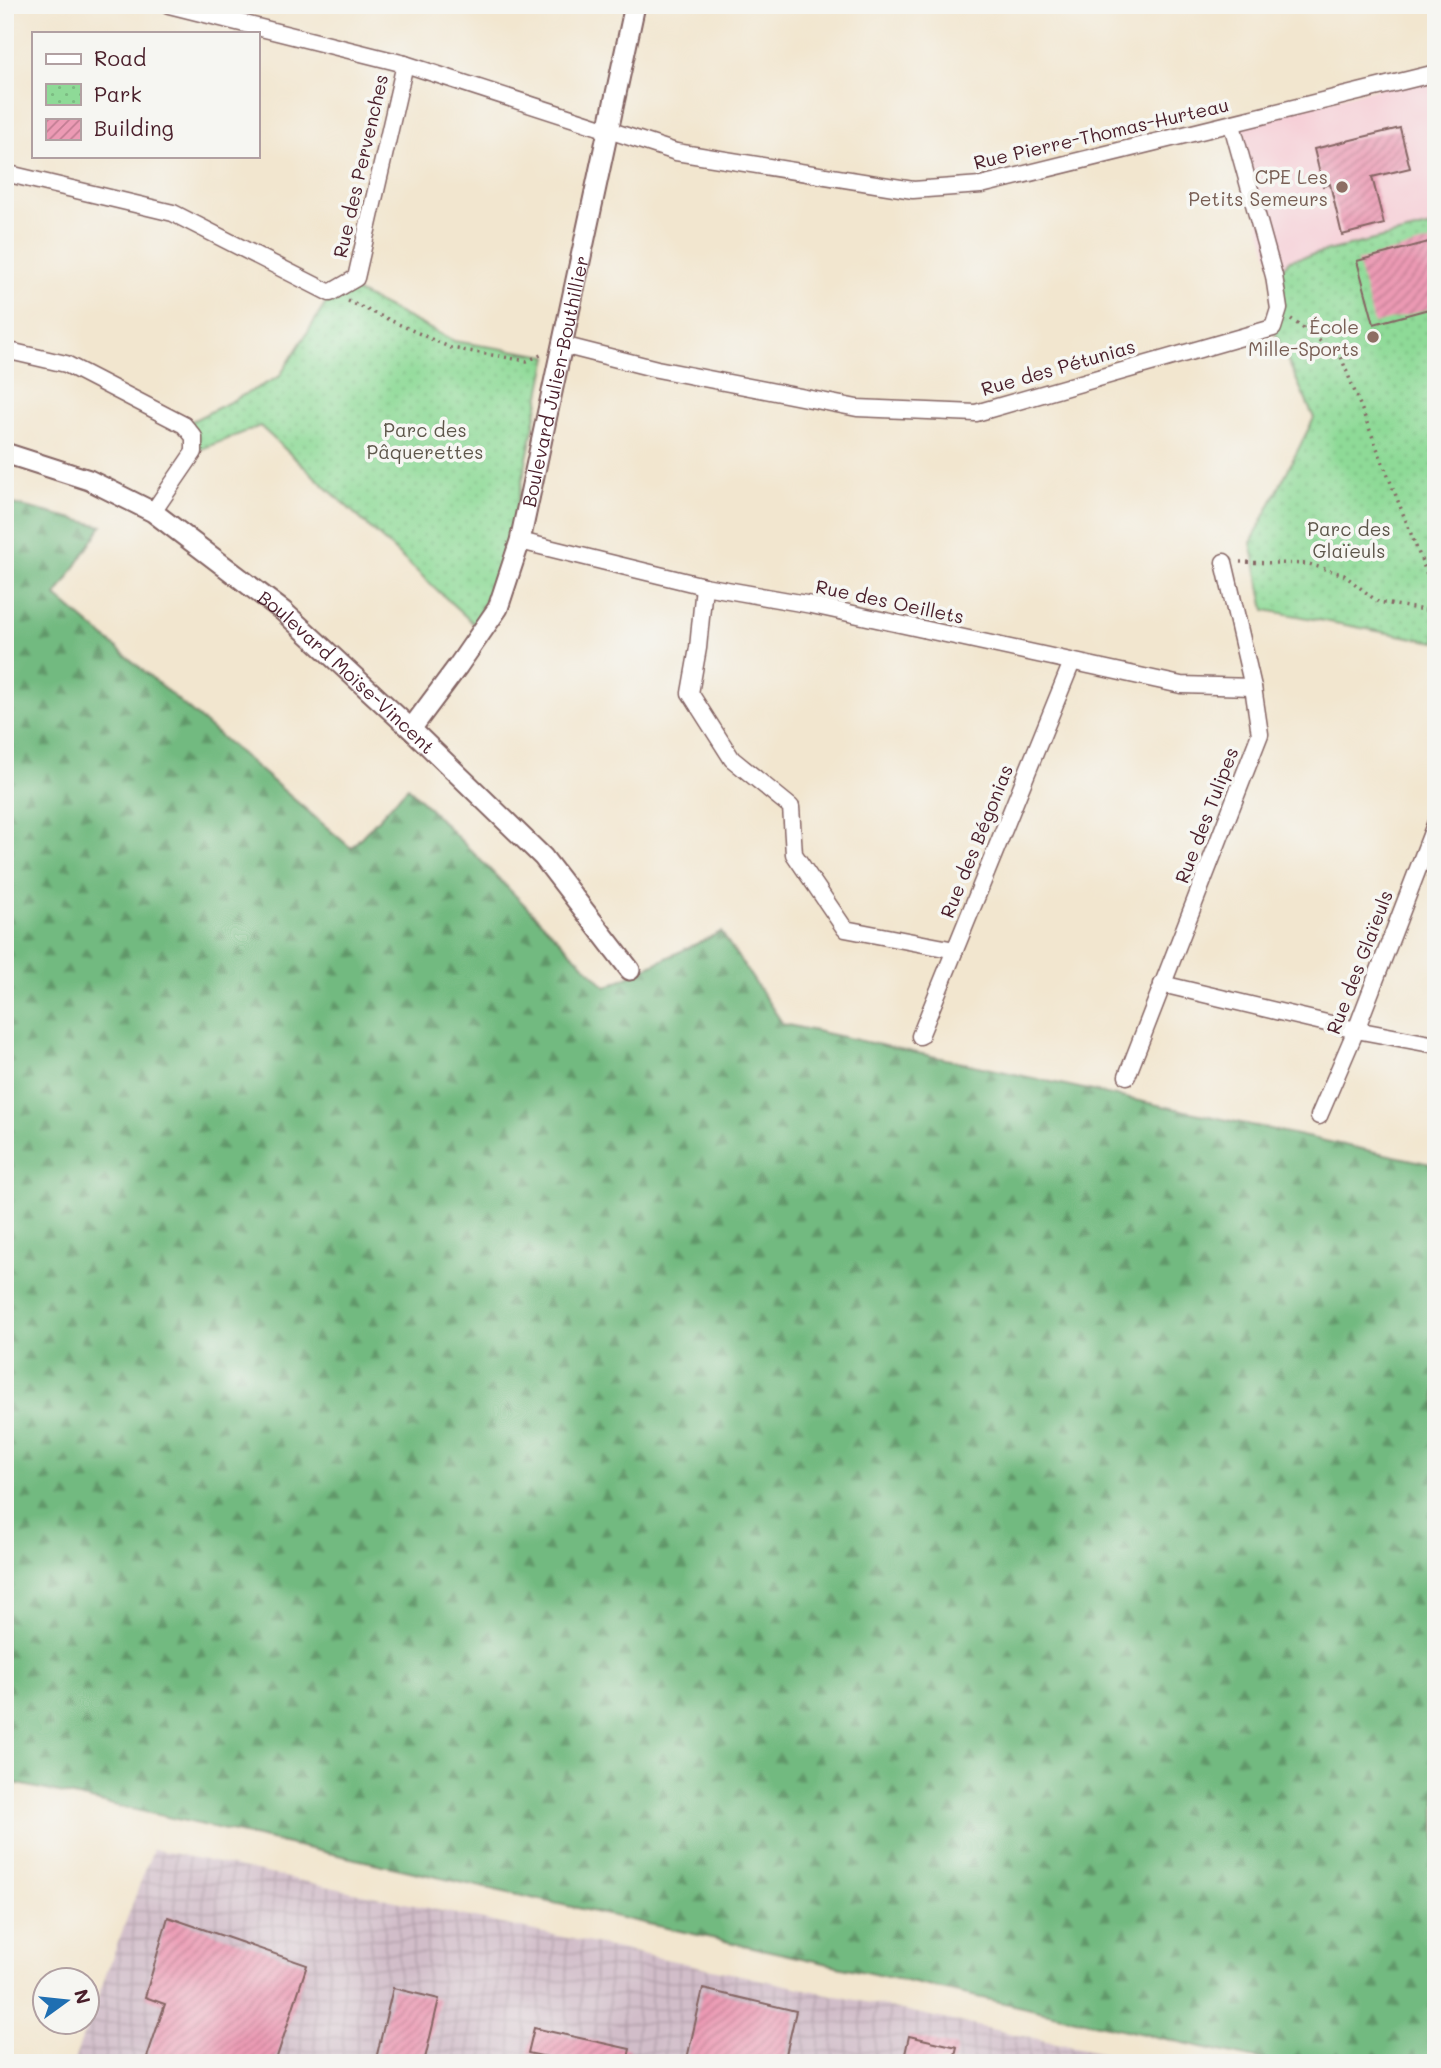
<svg xmlns="http://www.w3.org/2000/svg" width="1441" height="2068" font-family="Mali,sans-serif">
	<style>
		.built { fill: #f6cfd7 }
		.industrial { fill: url(#industrial-grid) }
		.forest { fill: url(#forest-firs); stroke: #5e6c56; stroke-width: 2 }
		.park { fill: url(#park-dots); stroke: #6c7c61; stroke-width: 2 }
		.building { fill: url(#building-hatch) }
		.lines { fill: none; stroke-linecap: round; stroke-linejoin: round }
		.minor-casing { stroke: #856564; stroke-width: 19 }
		.tertiary-casing { stroke: #856564; stroke-width: 23 }
		.path { stroke: #856564; stroke-width: 3.5; stroke-dasharray: 2 5; stroke-linecap: butt }
		.minor { stroke: #fff; stroke-width: 16 }
		.tertiary { stroke: #fff; stroke-width: 19 }
		.education-dot { fill: #8d6e63; stroke: #f6f6f2; stroke-width: 2.5 }
		.labels { text-anchor: middle; dominant-baseline: central; stroke-width: 7; stroke-linejoin: round; paint-order: stroke }
		.street-label { font-size: 19px; fill: #4a1f2b; stroke: #f6f6f2 }
		.education-label { font-size: 19px; fill: #785e54; stroke: #f6f6f2; text-anchor: end }
		.park-label { font-size: 19px; fill: #5e574b; stroke: #f6f6f2 }
	</style>
	<defs>
		<pattern id="industrial-grid" width="8" height="8" patternUnits="userSpaceOnUse" patternTransform="scale(1.75)"><rect width="8" height="8" fill="#d1bdc9"/><path d="M0 4h8M4 0v8" fill="none" stroke="#b5a2ad"/></pattern>
		<pattern id="forest-firs" width="22" height="20" patternUnits="userSpaceOnUse" patternTransform="scale(1.75)"><rect width="22" height="20" fill="#72ba80"/><path d="M5 1l3.5 6h-7zM16 11l3.5 6h-7z" fill="#609769"/></pattern>
		<pattern id="park-dots" width="8" height="8" patternUnits="userSpaceOnUse" patternTransform="scale(1.75)"><rect width="8" height="8" fill="#8eda97"/><path d="M2 2h.1M6 6h.1" fill="none" stroke="#7cbb82" stroke-width="1.8" stroke-linecap="round"/></pattern>
		<pattern id="building-hatch" width="6" height="6" patternUnits="userSpaceOnUse" patternTransform="scale(1.75)"><rect width="6" height="6" fill="#ec9ab4"/><path d="M-1 1l2-2M0 6l6-6M5 7l2-2" fill="none" stroke="#c17d93"/></pattern>
	</defs>
	<rect width="100%" height="100%" fill="#f6f6f2"/>
	<filter id="ink" filterUnits="userSpaceOnUse"><feTurbulence type="fractalNoise" baseFrequency=".0143" numOctaves="2"/><feDisplacementMap in="SourceGraphic" scale="14" xChannelSelector="R" yChannelSelector="G"/><feConvolveMatrix kernelMatrix="1 2 1 2 8 2 1 2 1" color-interpolation-filters="sRGB"/></filter>
	<filter id="wash" filterUnits="userSpaceOnUse"><feTurbulence type="fractalNoise" baseFrequency=".00686" numOctaves="4" result="noise"/><feDisplacementMap in="SourceGraphic" scale="28" xChannelSelector="R" yChannelSelector="G"/><feGaussianBlur stdDeviation="1.57" result="paint"/><feColorMatrix in="noise" values="0 0 0 0 0 0 0 0 0 0 0 0 0 0 0 0 0 1.4 0 .05"/><feComposite in="paint" operator="in"/></filter>
	<g filter="url(#wash)">
		<rect width="100%" height="100%" fill="#f2e6cf"/>
		<path class="built" d="M1436,73V413L1289,261L1274,276L1232,125Z"/>
		<path class="industrial" d="M153,1849L1149,2063H73Z"/>
		<path class="forest" d="M5,502L102,526L56,596L351,848L408,787L606,987L721,932L783,1024L1436,1165V2063H1274L5,1781Z"/>
		<g class="park">
			<path d="M1436,225V642L1265,610L1251,543L1314,418L1273,328L1274,276L1290,260Z"/>
			<path d="M353,290L454,341L548,356L510,541L475,625L260,426L194,452L184,425L279,377L328,300Z"/>
		</g>
		<g id="blocks">
			<g class="building">
				<path d="M1400,128L1410,168L1372,177L1384,224L1342,235L1330,184L1323,186L1314,149Z"/>
				<path d="M1436,240V307L1374,324L1357,261Z"/>
				<path d="M168,1917L307,1965L275,2063H145L165,2004L145,1997Z"/>
				<path d="M393,1988L439,1999L424,2063H375Z"/>
				<path d="M703,1989L796,2011L784,2063H686Z"/>
				<path d="M534,2028L630,2049L627,2063H555L556,2059L528,2053Z"/>
				<path d="M909,2036L957,2047L953,2063H903Z"/>
			</g>
		</g>
	</g>
	<g filter="url(#ink)">
		<use href="#blocks" fill-opacity="0" stroke="#856564" stroke-width="2"/>
		<g class="lines">
			<g class="minor-casing">
				<g id="minor">
					<path d="M169,5L405,64L676,152L913,190L981,185L1436,73"/>
					<path d="M5,173L173,213L330,293L356,278L405,64"/>
					<path d="M562,345L657,369L857,408L976,413L1273,328L1279,309L1274,276L1232,125"/>
					<path d="M5,350L66,364L184,425L194,437V452L153,512"/>
					<path d="M520,541L704,586L812,605L1181,685L1253,687"/>
					<path d="M704,586L698,648L690,693L732,759L791,807L794,854L845,929L955,950"/>
					<path d="M1162,984L1356,1030L1436,1045"/>
					<path d="M920,1036L1072,662"/>
					<path d="M1127,1076L1260,734L1253,687L1224,562"/>
					<path d="M1319,1116L1356,1030L1436,822"/>
				</g>
			</g>
			<g class="tertiary-casing">
				<g id="tertiary">
					<path id="s1" d="M5,453L89,480L153,512L283,611L411,729L543,857L630,970"/>
					<path id="s2" d="M411,729L458,666L498,608L520,541L635,5"/>
				</g>
			</g>
			<g class="path">
				<path d="M348,301L451,348L527,361L541,355"/>
				<path d="M1291,319L1341,357L1436,597"/>
				<path d="M1240,562L1309,564L1344,575L1378,602L1436,612"/>
			</g>
			<use href="#minor" class="minor"/>
			<use href="#tertiary" class="tertiary"/>
		</g>
	</g>
	<g class="education-dot">
		<circle cx="1342" cy="187" r="7"/>
		<circle cx="1373" cy="337" r="7"/>
	</g>
	<g class="labels">
		<g class="street-label">
			<text transform="translate(1101 133) rotate(-13)">Rue Pierre-Thomas-Hurteau</text>
			<text transform="translate(360 166) rotate(-77)">Rue des Pervenches</text>
			<text transform="translate(1058 367) rotate(-16)">Rue des Pétunias</text>
			<text stroke="none"><textPath href="#s2" startOffset="383">Boulevard Julien-Bouthillier</textPath></text>
			<text transform="translate(890 601) rotate(12)">Rue des Oeillets</text>
			<text stroke="none"><textPath href="#s1" startOffset="411">Boulevard Moïse-Vincent</textPath></text>
			<text transform="translate(1206 815) rotate(-69)">Rue des Tulipes</text>
			<text transform="translate(976 841) rotate(-68)">Rue des Bégonias</text>
			<text transform="translate(1359 962) rotate(-69)">Rue des Glaïeuls</text>
		</g>
		<g class="education-label">
			<text x="1328" y="176">CPE Les<tspan x="1328" dy="22">Petits Semeurs</tspan></text>
			<text x="1359" y="326">École<tspan x="1359" dy="22">Mille-Sports</tspan></text>
		</g>
		<g class="park-label">
			<text x="425" y="429">Parc des<tspan x="425" dy="22">Pâquerettes</tspan></text>
			<text x="1349" y="528">Parc des<tspan x="1349" dy="22">Glaïeuls</tspan></text>
		</g>
	</g>
	<rect width="1441" height="2068" fill="none" stroke="#f6f6f2" stroke-width="28"/>
	<rect x="32" y="32" width="228" height="126" fill="#f6f6f2" stroke="#b1a0a2" stroke-width="2"/>
	<rect x="46" y="54" width="35" height="10" fill="#ffffff" stroke="#b1a0a2" stroke-width="2"/>
	<text x="94" y="66" font-size="21" fill="#4a1f2b">Road</text>
	<rect x="46" y="84" width="35" height="21" fill="url(#park-dots)" stroke="#b1a0a2" stroke-width="2"/>
	<text x="94" y="102" font-size="21" fill="#4a1f2b">Park</text>
	<rect x="46" y="119" width="35" height="21" fill="url(#building-hatch)" stroke="#b1a0a2" stroke-width="2"/>
	<text x="94" y="136" font-size="21" fill="#4a1f2b">Building</text>
	<g transform="translate(66 2001) rotate(75)"><circle r="33" fill="#f6f6f2" stroke="#b1a0a2" stroke-width="2"/>
	<path d="M0-5L12 26L0 18L-12 26Z" fill="#1f6fb2"/>
	<text y="-10" font-size="19" font-weight="bold" text-anchor="middle" fill="#4a1f2b">N</text>
	</g>
</svg>
